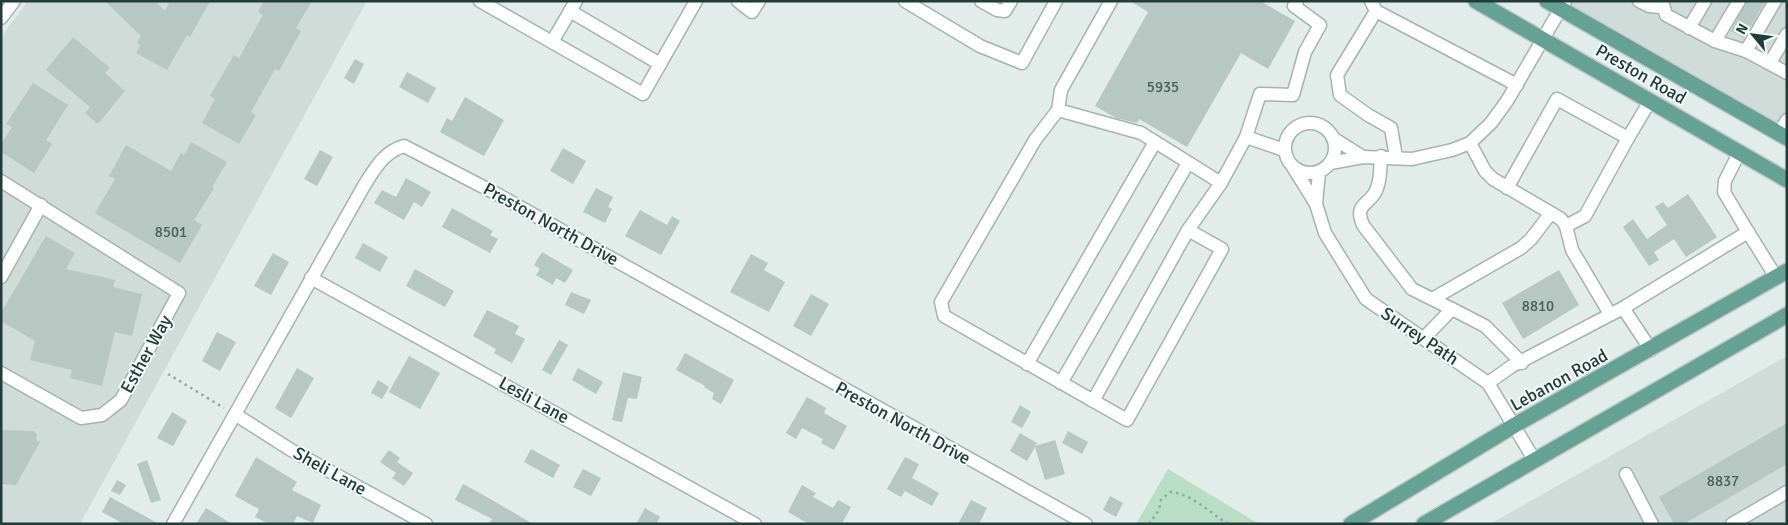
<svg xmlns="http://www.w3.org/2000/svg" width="1788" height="525" font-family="Signika,sans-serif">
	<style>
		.built { fill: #d0dcd7 }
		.green { fill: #badec5 }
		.building { fill: #b7c7c1 }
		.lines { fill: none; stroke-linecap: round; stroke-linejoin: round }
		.minor-casing { stroke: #a5b4af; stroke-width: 15 }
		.major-casing { stroke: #c1c9c7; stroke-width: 18 }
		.path { stroke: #82b0a3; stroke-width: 2.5; stroke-dasharray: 2.5 4; stroke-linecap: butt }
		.minor { stroke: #fff; stroke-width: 12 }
		.major { stroke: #66a294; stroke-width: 15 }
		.labels { text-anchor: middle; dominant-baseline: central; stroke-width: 4; stroke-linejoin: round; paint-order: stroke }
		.number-label { font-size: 15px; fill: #47605a }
		.street-label { font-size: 18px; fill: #223d37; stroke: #f2f9f6 }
	</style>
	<rect width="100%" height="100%" fill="#e2ece8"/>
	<g class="built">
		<path d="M28,1H367L80,524H1V37Z"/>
		<path d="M1560,1H1787V135Z"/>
		<path d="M1787,356V524H1490Z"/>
	</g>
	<path class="green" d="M1168,469L1259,524H1136Z"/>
	<g class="building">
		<path d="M105,1H155L165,11L170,1H210L190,37L187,35L167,70L136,53L140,45L137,43L141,36Z"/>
		<path d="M264,1H312L296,28L301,31L279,71L275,69L251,112L256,115L239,144L202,123L215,99L210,96L234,55L239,58L263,15L258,12Z"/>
		<path d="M1130,1H1260L1295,21L1268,69L1241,53L1187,147L1139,119L1137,123L1116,118L1095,106L1148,12Z"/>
		<path d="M1747,1H1765L1744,38L1731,31Z"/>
		<path d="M73,37L110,68L105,73L125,91L98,124L85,113L90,107L46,70Z"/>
		<path d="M355,59L364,64L354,84L344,78Z"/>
		<path d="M407,72L436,88L428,103L399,87Z"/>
		<path d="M33,83L68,105L46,140L52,144L34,173L1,152V144L12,127L6,124Z"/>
		<path d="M465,97L504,120L484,156L440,132L447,118L452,121Z"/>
		<path d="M191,142L227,162L212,187L214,188L194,220L202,225L180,263L95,213L115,179L109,176L126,145L171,171L181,153L184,155Z"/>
		<path d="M563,148L586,161L573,184L550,171Z"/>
		<path d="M320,150L333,157L317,186L304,179Z"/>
		<path d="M406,178L431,192L422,207L414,202L404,220L374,203L382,190L396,197Z"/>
		<path d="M596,188L613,197L608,207L612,209L605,223L583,212Z"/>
		<path d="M1688,194L1717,237L1686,257L1674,239L1654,252L1659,260L1649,266L1623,227L1633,219L1647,239L1667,225L1655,207L1663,202L1668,208Z"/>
		<path d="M452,208L493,231L490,235L498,239L490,253L442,227Z"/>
		<path d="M640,210L667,225L672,216L680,221L661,255L625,236Z"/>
		<path d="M46,236L75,253L66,269L115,280L113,287L142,294L132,336L115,332L102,386L70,378L72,370L30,360L35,341L1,321V313Z"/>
		<path d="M363,243L388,257L380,272L355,258Z"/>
		<path d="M542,252L573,270L565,283L556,278L553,285L536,275L540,269L534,265Z"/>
		<path d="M273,253L289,262L271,295L254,286Z"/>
		<path d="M751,254L768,263L764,270L785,282L769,312L730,292Z"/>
		<path d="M415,269L454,291L445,307L406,286Z"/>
		<path d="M1559,270L1579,305L1523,339L1502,303Z"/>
		<path d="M571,292L591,300L584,314L565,305Z"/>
		<path d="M811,294L829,304L811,336L793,326Z"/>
		<path d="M487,310L519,326L515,334L525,339L512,363L494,353L496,349L473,336Z"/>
		<path d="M217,332L236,342L220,371L202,361Z"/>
		<path d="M559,340L568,345L551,375L542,370Z"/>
		<path d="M685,353L734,380L721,404L712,399L714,393L704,387L705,386L676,370Z"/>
		<path d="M409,356L440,373L420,409L389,392Z"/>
		<path d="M297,368L314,378L291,418L275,408Z"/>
		<path d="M578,368L603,382L596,394L572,380Z"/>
		<path d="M623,372L642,377L637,399L628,398L622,422L612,420Z"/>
		<path d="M378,380L389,387L382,399L371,393Z"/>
		<path d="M807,397L826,408L824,413L847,426L834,450L821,443L823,439L802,428L796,439L786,433Z"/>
		<path d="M1020,405L1031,412L1022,428L1011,422Z"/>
		<path d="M172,412L187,421L173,446L157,438Z"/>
		<path d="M1787,423V464L1684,524H1674L1659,497Z"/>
		<path d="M1,430L33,431L37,434L36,440L40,442L16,485L1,484Z"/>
		<path d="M1068,431L1088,442L1082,454L1062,443Z"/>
		<path d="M1020,433L1037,443L1035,446L1055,440L1065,474L1045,480L1035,447L1027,461L1010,451Z"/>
		<path d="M531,449L560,465L553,478L524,462Z"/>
		<path d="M389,450L400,458L397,462L413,473L404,486L392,478L396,473L380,462Z"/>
		<path d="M256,457L297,482L292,490L321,505L313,523L297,516L293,524H269L255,517L259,509L235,496Z"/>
		<path d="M905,457L919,464L912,478L939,493L932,506L905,491L901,497L887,489Z"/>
		<path d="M147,460L161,500L151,503L137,464Z"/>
		<path d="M583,469L601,478L591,496L573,487Z"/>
		<path d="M117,480L126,485L120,495L111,491Z"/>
		<path d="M463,484L487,497L533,524H489L492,519L455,500Z"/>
		<path d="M802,485L816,493L813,497L833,508L838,500L851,507L842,524H809L788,512Z"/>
		<path d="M1110,496L1123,503L1116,517L1103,510Z"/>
		<path d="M110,497L159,524H124L102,512Z"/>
		<path d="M971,500L987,508L979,524H958Z"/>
		<path d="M206,508L232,524H196Z"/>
		<path d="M645,508L660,517L656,524H636Z"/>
	</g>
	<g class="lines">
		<g class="minor-casing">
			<g id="minor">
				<path d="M480,1L643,94L696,1"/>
				<path d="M738,1L752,12L759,1"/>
				<path d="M905,1L980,46L1022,63L1056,1"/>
				<path d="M981,1L997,10L1005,11L1011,1"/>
				<path d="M1111,1L1061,90L1058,110L1141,133L1221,183"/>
				<path d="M1371,1L1376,11L1337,75L1340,95L1368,115L1391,128L1396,157"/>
				<path d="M1639,1L1649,6L1662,7"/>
				<path d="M1662,1L1666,15L1715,41L1746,51L1787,73"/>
				<path d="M570,11L660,64"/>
				<path d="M1376,11L1517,85"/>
				<path d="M1,18L14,1"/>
				<path d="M1689,28L1705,1"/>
				<path d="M1715,41L1739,1"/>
				<path d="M552,42L576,1"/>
				<path d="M1746,51L1775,1"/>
				<path d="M1770,63L1787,34"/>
				<path d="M1058,110L1035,140L941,302L944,316L1127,420L1222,249L1188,230L1221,183L1246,137"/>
				<circle cx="1310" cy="148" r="25"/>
				<path d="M1779,133L1787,120"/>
				<path d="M1333,138L1363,157"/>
				<path d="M1628,138L1650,101"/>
				<path d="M1470,143L1485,171L1493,179L1561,219L1566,226L1572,250L1610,314"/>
				<path d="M1284,150L1246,137L1260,94L1293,95L1305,52L1320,25L1294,6L1297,1"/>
				<path d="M1381,156C1380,166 1381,179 1377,188C1371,206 1353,202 1363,225L1412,289L1452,309"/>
				<path d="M1330,163L1363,157L1412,159L1452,150L1470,143L1491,123L1507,101L1565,1"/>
				<path d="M1293,167L1316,204L1325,233L1366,299L1488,383L1535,461"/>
				<path d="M1,181L179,293L121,400L102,415L81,418L1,373"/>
				<path d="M1507,188L1557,99L1628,138L1585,216L1566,226"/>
				<path d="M1316,204L1319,172"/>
				<path d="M1748,232L1776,277"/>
				<path d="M1,277L41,205"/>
				<path d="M311,278L755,524"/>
				<path d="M1434,298L1521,248L1531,239L1551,213"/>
				<path d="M1623,308L1651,350"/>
				<path d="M1424,338L1452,309L1485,326L1522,363"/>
				<path d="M1027,364L1155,142"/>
				<path d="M1061,383L1188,163"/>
				<path d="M1488,383L1512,366L1623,308L1748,232L1724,192L1725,181L1739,153"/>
				<path d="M1093,401L1188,230"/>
				<path d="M236,415L291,450L426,524"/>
				<path d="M1626,474L1652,524"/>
				<path d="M173,524L365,184C376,167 384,152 404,146L495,193L1086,524"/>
				<path d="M1732,524L1787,492"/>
			</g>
		</g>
		<g class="major-casing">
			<g id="major">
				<path d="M1476,1L1787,180"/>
				<path d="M1547,1L1787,138"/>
				<path d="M1351,524L1515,425L1787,271"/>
				<path d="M1424,524L1787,315"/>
			</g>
		</g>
		<g class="path">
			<path d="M168,374L224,408"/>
			<path d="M1149,524L1159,510L1161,500L1170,492C1192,493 1210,514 1229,524"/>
		</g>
		<use href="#minor" class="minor"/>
		<use href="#major" class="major"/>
	</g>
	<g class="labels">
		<g class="number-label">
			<text x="1163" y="87">5935</text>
			<text x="171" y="232">8501</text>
			<text x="1538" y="306">8810</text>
			<text x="1723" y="481">8837</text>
		</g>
		<g class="street-label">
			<text transform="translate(1641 74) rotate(30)">Preston Road</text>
			<text transform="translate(551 224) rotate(29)">Preston North Drive</text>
			<text transform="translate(1420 336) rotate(34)">Surrey Path</text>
			<text transform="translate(146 354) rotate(-61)">Esther Way</text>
			<text transform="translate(1559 380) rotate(-29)">Lebanon Road</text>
			<text transform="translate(534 400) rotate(29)">Lesli Lane</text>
			<text transform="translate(903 423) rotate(29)">Preston North Drive</text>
			<text transform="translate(330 471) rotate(29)">Sheli Lane</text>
		</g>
	</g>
	<rect width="1788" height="525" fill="none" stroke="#223d37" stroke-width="5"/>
	<g transform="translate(1753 35) rotate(299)" stroke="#f2f9f6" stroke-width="4" paint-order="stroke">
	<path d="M0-4L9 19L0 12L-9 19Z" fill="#223d37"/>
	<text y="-8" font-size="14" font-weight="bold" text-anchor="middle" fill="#223d37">N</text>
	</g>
</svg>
